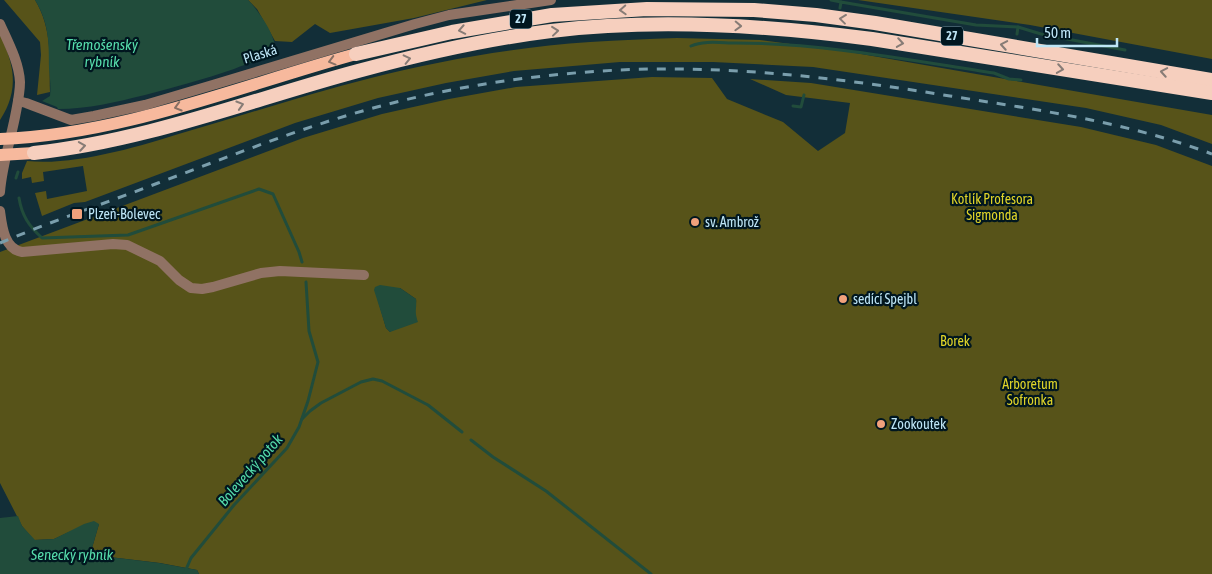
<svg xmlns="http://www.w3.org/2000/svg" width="1212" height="574" font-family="'Asap Condensed',sans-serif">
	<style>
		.green { fill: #575319; fill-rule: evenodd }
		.water { fill: #214c3b }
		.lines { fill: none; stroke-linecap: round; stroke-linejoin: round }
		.stream { stroke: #214c3b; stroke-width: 3 }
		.minor { stroke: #907264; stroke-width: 10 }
		.primary { stroke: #f7b99d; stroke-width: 12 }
		.trunk { stroke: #f6cfbe; stroke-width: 14 }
		.rail { stroke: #7a9eac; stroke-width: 3; stroke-dasharray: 9 9; stroke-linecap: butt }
		.oneway { stroke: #877c76 }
		.oneway2 { stroke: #887064 }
		.poi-dot { fill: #f1a17c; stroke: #00161f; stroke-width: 2 }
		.labels { text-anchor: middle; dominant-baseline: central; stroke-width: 4.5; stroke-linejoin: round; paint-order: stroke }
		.shield { fill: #00161f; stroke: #84a7b6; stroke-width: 1 }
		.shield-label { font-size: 12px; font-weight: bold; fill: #bde5f6 }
		.street-label { font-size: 14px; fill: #bde5f6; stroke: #00161f }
		.park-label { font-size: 14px; fill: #dfd429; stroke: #00161f }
		.poi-label { font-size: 14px; fill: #bde5f6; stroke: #00161f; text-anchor: start }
		.water-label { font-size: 15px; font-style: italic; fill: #55dcab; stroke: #00161f }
	</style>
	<rect width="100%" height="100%" fill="#122e38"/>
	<g class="green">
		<path d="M4,0H35C53,30 49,59 50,92L37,95L41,55L40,42Z"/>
		<path d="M248,0H487L414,18L330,33L315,24L292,42L275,41L257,9Z"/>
		<path d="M858,0H1212V59L1030,25Z"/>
		<path d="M0,34C14,65 20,89 0,120Z"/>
		<path d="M677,38L760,40L844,51L1212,115V144L1161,125L1086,108L813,67L713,62H620L514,71L446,83L378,98L295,123L85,202L74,203L42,216L35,193L46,191L47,199L87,191L83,166L43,172L44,181L32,183L31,177L22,179V173L27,161C73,166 138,147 182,133C245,115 307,94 371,78C442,60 517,47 590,42C619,40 648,39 677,38Z"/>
		<path d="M652,77L712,78L727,99L783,122L818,151L845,133L850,103L786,95L750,79L811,83L1081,127L1156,145L1212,166V574H199L197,570L160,563L101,556L92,548L99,524L69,532L54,539L34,540L22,526L0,483V252L303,138L382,114L449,99L516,87ZM375,288H400L416,299C418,314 400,323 390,332L386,328L375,290Z"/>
	</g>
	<g class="water">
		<path d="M35,0H248C258,10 275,34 275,48C264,60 248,63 234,69C205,79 175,87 145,95C116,102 88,109 58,109L57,107L42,101L50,96C51,87 50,78 49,68C49,42 49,23 35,0Z"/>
		<path d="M380,285L400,288L416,299C417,310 414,310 418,322L390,332L386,328L374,290L375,287Z"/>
		<path d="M18,516L22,526L35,540L54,539L84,524L94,521L99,524L92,548L101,556L159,563L197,570L199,574H0V518Z"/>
	</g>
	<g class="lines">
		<g class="stream">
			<path d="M831,0L841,2"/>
			<path d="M840,8L841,2L976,25L1018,27L1017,34"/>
			<path d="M1018,27L1041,34L1125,50"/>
			<path d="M691,46C704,40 722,43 736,43C822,43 909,60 994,73L1009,79L1021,80"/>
			<path d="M793,106L801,107L804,95"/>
			<path d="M16,178L18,172"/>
			<path d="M19,198C22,216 29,226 42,238L128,235L259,189L273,194L299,252L302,262"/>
			<path d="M302,419L310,411L321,403L361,382L373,379L382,381L428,405L462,432"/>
			<path d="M471,440L493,457L546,491L651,574"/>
			<path d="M184,574L191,558L234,505L287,448L299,427L308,401L318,362L309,331L306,282"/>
		</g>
		<g class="minor">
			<path d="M0,24C8,42 19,62 20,82C20,94 17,106 15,117C10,142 2,166 0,192"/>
			<path d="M18,101L26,103L71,120L94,116L145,105L216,84L415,24L449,15L551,0"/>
			<path d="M0,211C2,226 4,249 22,252L113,244L127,245L160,261L179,280L191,288L202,289L213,287L261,273L280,271L364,275"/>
		</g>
		<g class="primary">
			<path d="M0,139C122,135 239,86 356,54"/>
			<path d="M0,155L34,153"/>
		</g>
		<g class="trunk">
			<path d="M356,54L452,32L552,15L647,9L754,10L816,15L875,23L1212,80"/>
			<path d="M34,153C146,141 250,100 358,71C421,54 486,39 551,31C657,18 766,25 872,39L1212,93"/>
		</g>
		<path class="rail" d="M0,243C52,221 106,203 158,183C231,156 302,127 377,107C455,86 538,74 619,70C730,65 840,78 950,96C1039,110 1127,122 1212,154"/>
	</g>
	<defs><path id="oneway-chevron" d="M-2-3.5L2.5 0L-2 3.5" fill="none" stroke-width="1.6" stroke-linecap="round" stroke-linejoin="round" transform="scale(1.25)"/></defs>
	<g class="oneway">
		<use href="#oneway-chevron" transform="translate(623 10) rotate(177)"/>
		<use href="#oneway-chevron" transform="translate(843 19) rotate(-173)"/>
		<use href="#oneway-chevron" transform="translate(738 26) rotate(2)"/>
		<use href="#oneway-chevron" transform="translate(462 30) rotate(169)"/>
		<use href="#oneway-chevron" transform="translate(555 31) rotate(-6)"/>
		<use href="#oneway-chevron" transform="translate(900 43) rotate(9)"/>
		<use href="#oneway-chevron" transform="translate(1004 45) rotate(-170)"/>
		<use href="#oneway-chevron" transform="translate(407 59) rotate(-13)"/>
		<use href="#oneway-chevron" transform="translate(1060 69) rotate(9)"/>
		<use href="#oneway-chevron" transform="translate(1164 72) rotate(-170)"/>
		<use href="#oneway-chevron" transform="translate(240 105) rotate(-17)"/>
		<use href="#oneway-chevron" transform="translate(82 146) rotate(-9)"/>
	</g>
	<g class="oneway2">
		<use href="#oneway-chevron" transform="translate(332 61) rotate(165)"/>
		<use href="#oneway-chevron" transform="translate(178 107) rotate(164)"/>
	</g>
	<g class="poi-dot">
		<rect x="71" y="208" width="12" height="12" rx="2.5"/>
		<circle cx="695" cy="222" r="5"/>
		<circle cx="843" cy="299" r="5"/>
		<circle cx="881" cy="424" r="5"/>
	</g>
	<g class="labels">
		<g class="shield">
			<rect x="510" y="9.5" width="22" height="19" rx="4"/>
			<rect x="941" y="26.5" width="22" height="19" rx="4"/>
		</g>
		<g class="shield-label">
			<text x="521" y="19">27</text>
			<text x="952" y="36">27</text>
		</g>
		<g class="street-label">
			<text transform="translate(260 54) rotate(-17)">Plaská</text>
		</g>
		<g class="park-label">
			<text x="992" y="199">Kotlík Profesora<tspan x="992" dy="16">Sigmonda</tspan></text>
			<text x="955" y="341">Borek</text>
			<text x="1030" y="384">Arboretum<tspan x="1030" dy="16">Sofronka</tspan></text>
		</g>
		<g class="poi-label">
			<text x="88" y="214">Plzeň-Bolevec</text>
			<text x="705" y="222">sv. Ambrož</text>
			<text x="853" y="299">sedící Spejbl</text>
			<text x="891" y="424">Zookoutek</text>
		</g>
		<g class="water-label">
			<text x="102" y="44">Třemošenský<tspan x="102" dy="17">rybník</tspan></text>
			<text transform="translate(250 470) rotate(-49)">Bolevecký potok</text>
			<text x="72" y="554">Senecký rybník</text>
		</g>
	</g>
	<path d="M1037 38v8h80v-8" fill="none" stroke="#bde5f6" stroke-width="2.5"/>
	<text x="1044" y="38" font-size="15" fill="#bde5f6" stroke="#00161f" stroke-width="4" paint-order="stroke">50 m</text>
</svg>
